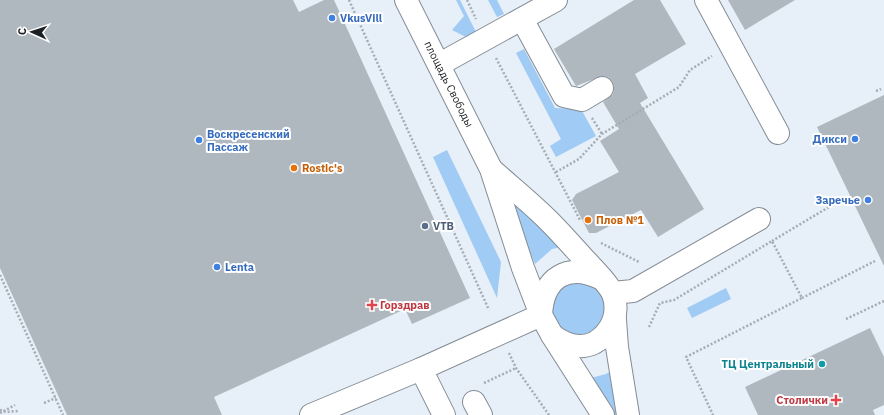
<svg xmlns="http://www.w3.org/2000/svg" width="884" height="415" font-family="'IBM Plex Sans',sans-serif">
	<style>
		.green { fill: #a0cbf5 }
		.building { fill: #afb7bf }
		.lines { fill: none; stroke-linecap: round; stroke-linejoin: round }
		.minor-casing { stroke: #848c94; stroke-width: 24 }
		.major-casing { stroke: #848c94; stroke-width: 24 }
		.path { stroke: #a5acb3; stroke-width: 2.5; stroke-dasharray: 2 2; stroke-linecap: butt }
		.minor { stroke: #fff; stroke-width: 22 }
		.major { stroke: #fff; stroke-width: 22 }
		.shop-dot { fill: #3f7fe0; stroke: #fff; stroke-width: 1.5 }
		.food-dot { fill: #e8710a; stroke: #fff; stroke-width: 1.5 }
		.service-dot { fill: #5c6f8a; stroke: #fff; stroke-width: 1.5 }
		.health-dot { fill: #e0444e; stroke: #fff; stroke-width: 1.5 }
		.culture-dot { fill: #0f9aa8; stroke: #fff; stroke-width: 1.5 }
		.labels { text-anchor: middle; dominant-baseline: central; stroke-width: 4; stroke-linejoin: round; paint-order: stroke }
		.shop-label { font-size: 11px; font-weight: bold; fill: #366cbe; stroke: #fff; text-anchor: start }
		.street-label { font-size: 11px; fill: #1d2023; stroke: #fff }
		.food-label { font-size: 11px; font-weight: bold; fill: #c56008; stroke: #fff; text-anchor: start }
		.service-label { font-size: 11px; font-weight: bold; fill: #4e5e75; stroke: #fff; text-anchor: start }
		.health-label { font-size: 11px; font-weight: bold; fill: #be3a42; stroke: #fff; text-anchor: start }
		.culture-label { font-size: 11px; font-weight: bold; fill: #0d838f; stroke: #fff; text-anchor: end }
	</style>
	<rect width="100%" height="100%" fill="#e7eff8"/>
	<g class="green">
		<path d="M456,0H460L476,32L466,37L452,30L464,16Z"/>
		<path d="M488,0H497L504,14L497,17Z"/>
		<path d="M524,49L555,108L581,109L596,136L556,157L550,146L561,139L516,53Z"/>
		<path d="M447,150L501,262L497,298L433,157Z"/>
		<path d="M507,194L562,247L552,249L535,264Z"/>
		<path d="M589,281L604,293L606,322L584,339L556,330L549,301L560,284Z"/>
		<path d="M726,288L731,299L692,318L687,308Z"/>
		<path d="M615,369L622,415H611L587,379L606,374Z"/>
	</g>
	<g class="building">
		<path d="M0,0H293L299,12L324,0H334L470,298L412,324L405,309L214,397L222,415H67L0,268Z"/>
		<path d="M634,0H660L686,44L635,74L648,98L640,103L704,209L658,237L641,210L596,233H589L572,200L576,194L619,172L600,141L619,129L603,102L613,94L614,87L612,81L608,77L602,76L576,86L554,49Z"/>
		<path d="M728,0H795L745,30Z"/>
		<path d="M884,95V266L817,127Z"/>
		<path d="M870,328L884,357V405L873,410L875,415H758L745,387Z"/>
	</g>
	<g class="lines">
		<g class="minor-casing">
			<g id="minor">
				<path d="M706,0L778,133"/>
				<path d="M522,19L564,96L582,100L602,88"/>
				<path d="M440,64L556,0"/>
				<path d="M613,293L633,291L759,219"/>
				<path d="M421,369L444,415"/>
				<path d="M474,402L481,415"/>
				<path d="M311,415L421,369L541,315"/>
			</g>
		</g>
		<g class="major-casing">
			<g id="major">
				<path d="M406,0L491,169L523,268L541,315L552,335L603,415"/>
				<path d="M492,170C511,187 531,203 549,221C562,234 575,249 588,263C596,272 608,283 613,294C620,313 612,333 594,343C579,350 565,345 552,335"/>
				<path d="M541,315C543,277 568,262 602,279"/>
				<path d="M615,320L617,347L628,415"/>
			</g>
		</g>
		<g class="path">
			<path d="M349,0L489,310"/>
			<path d="M467,0L476,19"/>
			<path d="M496,58L580,220"/>
			<path d="M876,91L881,89"/>
			<path d="M592,118L602,134"/>
			<path d="M556,172L579,159L602,134L679,87L690,70L712,56"/>
			<path d="M772,241L844,198"/>
			<path d="M601,243L639,262"/>
			<path d="M0,275L63,415"/>
			<path d="M802,298L875,261"/>
			<path d="M846,319L884,301"/>
			<path d="M649,327L660,303L674,300L772,241L802,298L686,357L713,415"/>
			<path d="M509,353L516,368L549,415"/>
			<path d="M484,383L516,368"/>
			<path d="M44,403L56,398"/>
			<path d="M0,410L6,412L18,411"/>
			<path d="M0,413L15,405"/>
		</g>
		<use href="#minor" class="minor"/>
		<use href="#major" class="major"/>
	</g>
	<g class="shop-dot">
		<circle cx="332" cy="18" r="4"/>
		<circle cx="855" cy="139" r="4"/>
		<circle cx="199" cy="140" r="4"/>
		<circle cx="868" cy="200" r="4"/>
		<circle cx="217" cy="267" r="4"/>
	</g>
	<g class="food-dot">
		<circle cx="294" cy="168" r="4"/>
		<circle cx="588" cy="220" r="4"/>
	</g>
	<circle class="service-dot" cx="425" cy="226" r="4"/>
	<g class="health-dot">
		<path d="M370 299h4v4h4v4h-4v4h-4v-4h-4v-4h4z"/>
		<path d="M834 394h4v4h4v4h-4v4h-4v-4h-4v-4h4z"/>
	</g>
	<circle class="culture-dot" cx="822" cy="364" r="4"/>
	<g class="labels">
		<g class="shop-label">
			<text x="340" y="18">VkusVill</text>
			<text x="207" y="134">Воскресенский<tspan x="207" dy="13">Пассаж</tspan></text>
			<text x="847" y="139" text-anchor="end">Дикси</text>
			<text x="860" y="200" text-anchor="end">Заречье</text>
			<text x="225" y="267">Lenta</text>
		</g>
		<g class="street-label">
			<text transform="translate(449 84) rotate(63)">площадь Свободы</text>
		</g>
		<g class="food-label">
			<text x="302" y="168">Rostic's</text>
			<text x="596" y="220">Плов №1</text>
		</g>
		<g class="service-label">
			<text x="433" y="226">VTB</text>
		</g>
		<g class="health-label">
			<text x="380" y="305">Горздрав</text>
			<text x="828" y="400" text-anchor="end">Столички</text>
		</g>
		<g class="culture-label">
			<text x="814" y="364">ТЦ Центральный</text>
		</g>
	</g>
	<g transform="translate(32 32) rotate(273)" stroke="#ffffff" stroke-width="3" paint-order="stroke">
	<path d="M0-3L7 15L0 10L-7 15Z" fill="#1d2023"/>
	<text y="-6" font-size="11" font-weight="bold" text-anchor="middle" fill="#1d2023">С</text>
	</g>
</svg>
